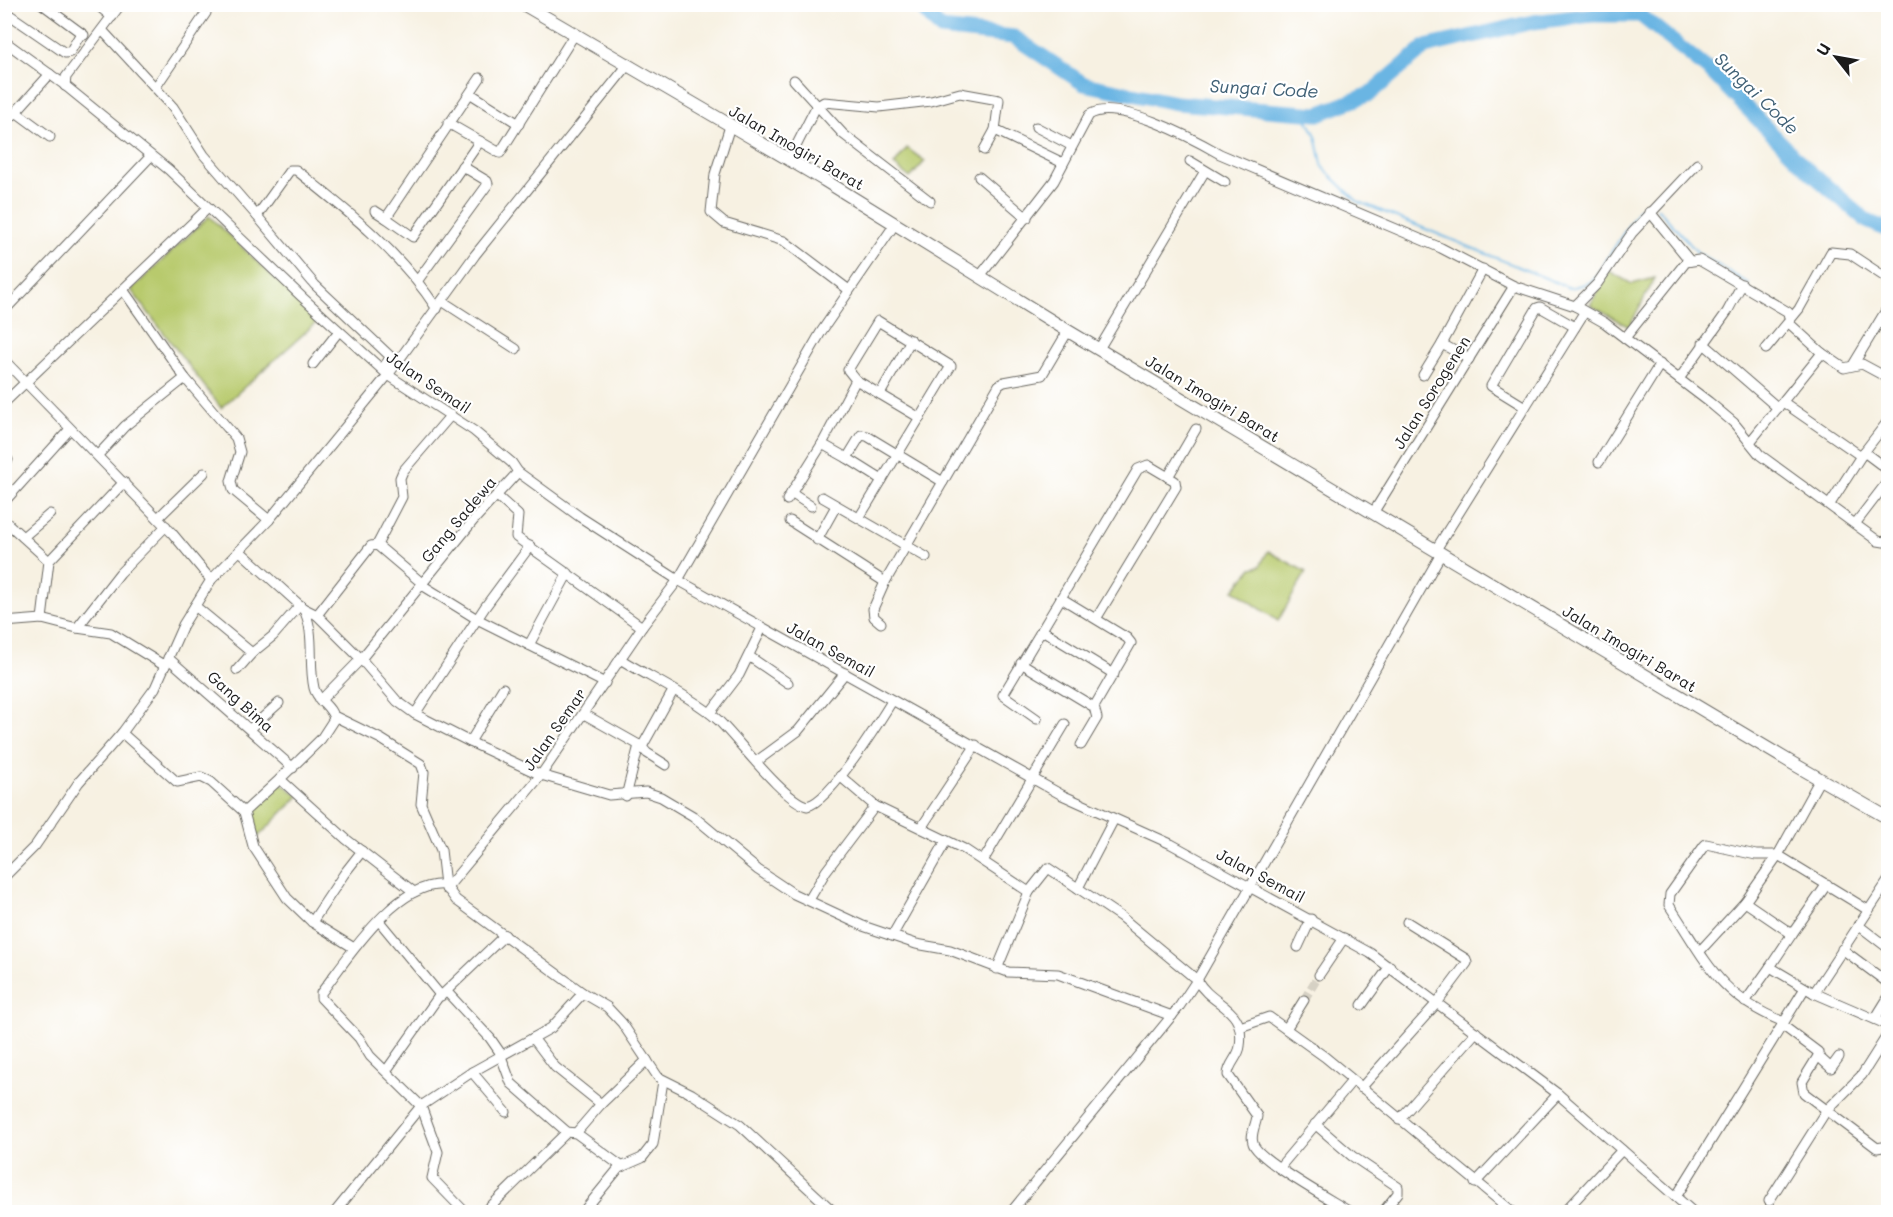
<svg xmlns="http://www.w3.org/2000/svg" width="1893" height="1217" font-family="Mali,sans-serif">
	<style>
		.green { fill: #b8ca6d; stroke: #6a7344; stroke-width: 1.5 }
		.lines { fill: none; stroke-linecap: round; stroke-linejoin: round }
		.stream { stroke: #6bb5e3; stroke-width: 2 }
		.river { stroke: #6bb5e3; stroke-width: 15 }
		.street-tunnel { stroke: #d6d1c4; stroke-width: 9; stroke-dasharray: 9 4.5; stroke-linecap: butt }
		.street-casing { stroke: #696761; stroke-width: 11 }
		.secondary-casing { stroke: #696761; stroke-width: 14 }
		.street { stroke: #fff; stroke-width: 9 }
		.secondary { stroke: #fff; stroke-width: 12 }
		.labels { text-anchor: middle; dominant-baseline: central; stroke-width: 4.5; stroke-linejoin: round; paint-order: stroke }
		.street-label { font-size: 16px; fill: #1c1c1c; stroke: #fff }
		.water-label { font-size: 18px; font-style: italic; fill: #406176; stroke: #fff }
	</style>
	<rect width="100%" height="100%" fill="#fff"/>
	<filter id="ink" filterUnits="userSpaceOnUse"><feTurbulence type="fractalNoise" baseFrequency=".0167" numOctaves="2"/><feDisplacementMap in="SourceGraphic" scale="12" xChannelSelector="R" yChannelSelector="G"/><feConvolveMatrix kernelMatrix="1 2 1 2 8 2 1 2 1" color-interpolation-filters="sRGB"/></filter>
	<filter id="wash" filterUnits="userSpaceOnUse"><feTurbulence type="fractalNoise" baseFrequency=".008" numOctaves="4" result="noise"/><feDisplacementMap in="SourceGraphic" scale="24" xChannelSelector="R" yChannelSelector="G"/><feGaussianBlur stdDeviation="1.35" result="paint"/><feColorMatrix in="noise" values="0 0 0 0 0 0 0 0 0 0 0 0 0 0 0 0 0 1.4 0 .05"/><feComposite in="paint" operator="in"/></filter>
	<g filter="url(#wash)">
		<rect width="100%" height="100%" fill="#f7f1e2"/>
		<g class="green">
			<path d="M907,148L925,161L910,178L894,165Z"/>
			<path d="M209,216L319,320L221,408L131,290Z"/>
			<path d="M1609,271L1632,284L1655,278L1629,327L1590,305Z"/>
			<path d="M1268,551L1306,572L1278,621L1234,590L1252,568L1260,566Z"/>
			<path d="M280,782L299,796L258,837L248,811Z"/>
		</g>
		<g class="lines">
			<g class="stream">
				<path d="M1304,113L1316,136L1323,168L1357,201L1570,288L1592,282L1639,209L1649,208"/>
				<path d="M1657,208L1698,253L1749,284"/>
			</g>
			<path class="river" d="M918,4L941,29L1014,37L1084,84L1176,103L1318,114L1370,94L1425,47L1533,22L1592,15H1640L1711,72L1810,172L1867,221L1888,230"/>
		</g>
	</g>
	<g filter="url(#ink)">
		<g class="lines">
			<path class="street-tunnel" d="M1304,1000L1319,975"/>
			<g class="street-casing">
				<g id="street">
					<path d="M42,4L84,35"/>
					<path d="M96,4L112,17"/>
					<path d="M4,11L65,53L70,52L81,33"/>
					<path d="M102,30L173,107L204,155L257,216L290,170H296C349,212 400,252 437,309"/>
					<path d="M4,41L62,83L169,170L302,297L388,375L474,431L512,463L518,472L580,517L678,580L1062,795L1171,844L1370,953L1558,1094L1693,1212"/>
					<path d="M794,80L843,134L930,201"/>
					<path d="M65,86L66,77L121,4"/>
					<path d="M155,88L206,13V9L200,4"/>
					<path d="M471,94L519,124"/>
					<path d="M16,112L50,137"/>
					<path d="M448,123L500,153L574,35"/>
					<path d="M4,125L50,74"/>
					<path d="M730,126L715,174L711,212L724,223L784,241L849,290"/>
					<path d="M1036,127L1072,146"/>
					<path d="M995,130L1063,163"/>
					<path d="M789,160L816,107L824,102L879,107L931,101L960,93L999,100L995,130L984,150"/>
					<path d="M1190,161L1225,182"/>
					<path d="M979,177L1027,218"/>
					<path d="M375,211L386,218L480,78"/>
					<path d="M1650,212L1690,261"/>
					<path d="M257,216L315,285L391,357L382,369"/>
					<path d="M386,218L413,237L480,141"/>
					<path d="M980,276L1054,181L1089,115C1116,97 1194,139 1220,154L1441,248L1514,286L1575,306L1605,323L1709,402L1734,423L1760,455L1878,541L1884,542L1888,539"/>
					<path d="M418,280L488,184L487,181L462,166"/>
					<path d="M124,291L185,378L236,438L240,452L231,481L233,490L269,520"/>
					<path d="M442,301L516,349"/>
					<path d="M1575,306L1597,284L1632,233L1697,164"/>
					<path d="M4,311L150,157"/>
					<path d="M1625,338L1686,262L1699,260L1788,312L1790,324L1822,353"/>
					<path d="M1703,343L1778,408"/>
					<path d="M1442,344L1483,269"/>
					<path d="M1099,349L1205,171"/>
					<path d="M1766,349L1799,309L1831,252L1850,254L1888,279"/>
					<path d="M4,360L172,533L211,580"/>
					<path d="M313,364L339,331"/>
					<path d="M1853,365L1888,307"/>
					<path d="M1423,375L1442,344L1469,359"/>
					<path d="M1679,379L1727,312L1742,284"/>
					<path d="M856,380L920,418"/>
					<path d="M880,394L911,340"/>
					<path d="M1783,402L1861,456"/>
					<path d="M4,403L208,208"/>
					<path d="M1525,407L1491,386L1537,308L1540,307L1575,327"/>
					<path d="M1750,442L1822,353L1844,368L1862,364L1888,378"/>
					<path d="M822,444L847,458"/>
					<path d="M1864,452L1888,470"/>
					<path d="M98,455L125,426L185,378"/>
					<path d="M4,457L8,460"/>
					<path d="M1599,462L1660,364"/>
					<path d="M1168,477L1196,429"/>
					<path d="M882,480L847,458L861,435L867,436L943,482"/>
					<path d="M791,493L811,506"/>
					<path d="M497,496L518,515L516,537L642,627"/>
					<path d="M822,497L926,557"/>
					<path d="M787,500L822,444L856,380L848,370L878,321L951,366L859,518"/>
					<path d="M4,502L70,429"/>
					<path d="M1830,504L1861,456L1888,421"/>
					<path d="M1373,513L1514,286"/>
					<path d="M158,518L204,473"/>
					<path d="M4,520L49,561L42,619"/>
					<path d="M790,521L885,582"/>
					<path d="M1855,524L1888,481"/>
					<path d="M23,537L50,514"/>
					<path d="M817,540L836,506"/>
					<path d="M377,545L402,497L400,478L403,471L451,415"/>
					<path d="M1435,551L1582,316"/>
					<path d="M241,552L303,608L317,615L361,659L397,701L415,714L470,742L541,775L609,795L646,792L661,797L693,816L758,870L794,894L863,926L916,944L950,950L1008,972L1058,974L1172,1016"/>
					<path d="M49,561L124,482"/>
					<path d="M422,585L477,619L605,683"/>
					<path d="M195,606L252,653L273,636L300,605"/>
					<path d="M303,608C316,632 308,662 314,688C317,701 332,706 334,719L321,739L280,779L346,839L414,892"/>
					<path d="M317,615L371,546L377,545L423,584"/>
					<path d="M4,622L42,619L77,628L111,633L165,666"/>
					<path d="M881,623L874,617L873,609L885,582L999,385L1004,382L1042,375L1068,331"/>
					<path d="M77,628L120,573L166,526"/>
					<path d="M1042,630L1114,674"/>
					<path d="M529,645L568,573"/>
					<path d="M750,657L788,683"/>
					<path d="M168,658L293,768"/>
					<path d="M620,659C649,677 694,698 718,720C738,739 783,800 807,806C830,802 879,722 892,701"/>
					<path d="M1021,663L1094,707L1131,643L1127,638L1061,598L1138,469L1148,465L1175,481L1176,487L1096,619"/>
					<path d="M237,670L252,653"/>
					<path d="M320,701L361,659L473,521L518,472"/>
					<path d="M710,713L739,675L762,628"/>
					<path d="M415,714L485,607L530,546"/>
					<path d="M584,714L639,745H643L673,691"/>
					<path d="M334,716L381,739L421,764L424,772L421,804L441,850L445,885"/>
					<path d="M1037,719L1003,695L1061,598"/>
					<path d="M250,729L279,703"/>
					<path d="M122,733L177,782L201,777L211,782L244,812L253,846L287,898L312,922L354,948"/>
					<path d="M470,742L503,688"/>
					<path d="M640,745L647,753L666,765"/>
					<path d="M1081,745L1097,718L1094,707"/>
					<path d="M757,761L798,731L845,673"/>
					<path d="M840,776L875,806L964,849L1029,892L1048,868L1121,917L1197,980C1212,1007 1246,1006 1240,1046C1239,1057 1228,1064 1228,1075L1257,1116C1256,1125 1250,1134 1253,1143C1256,1159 1333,1201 1350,1212"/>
					<path d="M626,796L639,745"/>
					<path d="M244,812L280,779"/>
					<path d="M921,828L976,745"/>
					<path d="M983,861L1065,724"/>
					<path d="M4,877L35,846L79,782L122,733L155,688L183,625L211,580L269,520L388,375L475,255L627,66"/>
					<path d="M1078,888L1114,819"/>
					<path d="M446,889L541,775L642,627L678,580L821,332L895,224"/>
					<path d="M809,900L826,871L875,806"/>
					<path d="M1745,902L1792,934L1770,967L1814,993L1888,1025"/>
					<path d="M379,921L441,996L505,935"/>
					<path d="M312,922L344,874L362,851"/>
					<path d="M1858,925L1888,948"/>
					<path d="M1792,934L1827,884"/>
					<path d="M892,936L946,841"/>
					<path d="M1298,947L1311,919"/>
					<path d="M1842,949L1888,983"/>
					<path d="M1700,951L1745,902L1778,855L1820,779"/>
					<path d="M997,969L1029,892"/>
					<path d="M1319,975L1344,938"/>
					<path d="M447,992L490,1038L499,1051L511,1083L567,1132L576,1133L621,1166"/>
					<path d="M1814,993L1888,881"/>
					<path d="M1745,1002L1770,967"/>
					<path d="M1362,1005L1390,966"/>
					<path d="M1875,1019L1888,998"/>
					<path d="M1784,1022C1718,996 1706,960 1669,905L1670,894L1704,846L1706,844L1756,855H1778L1868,910"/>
					<path d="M1782,1025L1818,1052V1056L1802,1082L1804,1093L1877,1148L1888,1146"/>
					<path d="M1240,1027L1269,1017L1325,1057L1513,1212"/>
					<path d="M1286,1029L1304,1000"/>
					<path d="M533,1038L555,1067L601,1104"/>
					<path d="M1818,1056L1831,1068L1839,1057"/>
					<path d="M386,1071L439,996"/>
					<path d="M472,1072L506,1112"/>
					<path d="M1361,1088L1437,1003L1467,963L1466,959L1407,922"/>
					<path d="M1399,1120L1476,1032"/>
					<path d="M1315,1124L1352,1156L1398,1187V1193L1383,1212"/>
					<path d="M576,1133L601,1104L647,1060"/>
					<path d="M1279,1168L1352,1081"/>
					<path d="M1475,1183L1558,1094"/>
					<path d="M1676,1197L1805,988"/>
					<path d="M1769,1201L1826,1111L1862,1075L1888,1034"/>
					<path d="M335,1212L421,1106L472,1072L551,1028L583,993"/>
					<path d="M465,1212L432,1178L438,1152L421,1106L370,1056L359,1038L321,998V993C347,959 396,881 445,885L456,900L583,993L607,1007L622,1023L658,1077L692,1094L740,1125L834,1212"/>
					<path d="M485,1212L567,1132"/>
					<path d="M583,1212L619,1168L642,1158L653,1144L663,1081"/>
					<path d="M1011,1212L1179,1007L1197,980L1441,554"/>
					<path d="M1564,1212L1622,1150"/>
				</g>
			</g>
			<g class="secondary-casing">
				<path id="secondary" d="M523,4L824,180L1068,331L1792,763L1888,818"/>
			</g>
			<use href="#street" class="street"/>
			<use href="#secondary" class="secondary"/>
		</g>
	</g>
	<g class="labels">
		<g class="street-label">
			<text transform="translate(797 147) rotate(30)">Jalan Imogiri Barat</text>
			<text transform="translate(429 382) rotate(34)">Jalan Semail</text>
			<text transform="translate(1431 392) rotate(-58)">Jalan Sorogenen</text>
			<text transform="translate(1213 398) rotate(31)">Jalan Imogiri Barat</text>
			<text transform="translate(458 519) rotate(-50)">Gang Sadewa</text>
			<text transform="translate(1630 648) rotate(31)">Jalan Imogiri Barat</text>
			<text transform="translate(831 649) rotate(29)">Jalan Semail</text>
			<text transform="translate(241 701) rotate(42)">Gang Bima</text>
			<text transform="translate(554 729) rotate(-55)">Jalan Semar</text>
			<text transform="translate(1261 875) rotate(28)">Jalan Semail</text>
		</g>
		<g class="water-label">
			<text transform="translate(1264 88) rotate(3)">Sungai Code</text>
			<text transform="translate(1757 93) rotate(44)">Sungai Code</text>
		</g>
	</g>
	<rect width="1893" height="1217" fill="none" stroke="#fff" stroke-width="24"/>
	<g transform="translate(1836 57) rotate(301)" stroke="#ffffff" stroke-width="4.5" paint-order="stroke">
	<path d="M0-4.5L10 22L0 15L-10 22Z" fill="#1c1c1c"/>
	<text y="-9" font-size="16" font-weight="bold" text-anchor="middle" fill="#1c1c1c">U</text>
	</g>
</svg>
